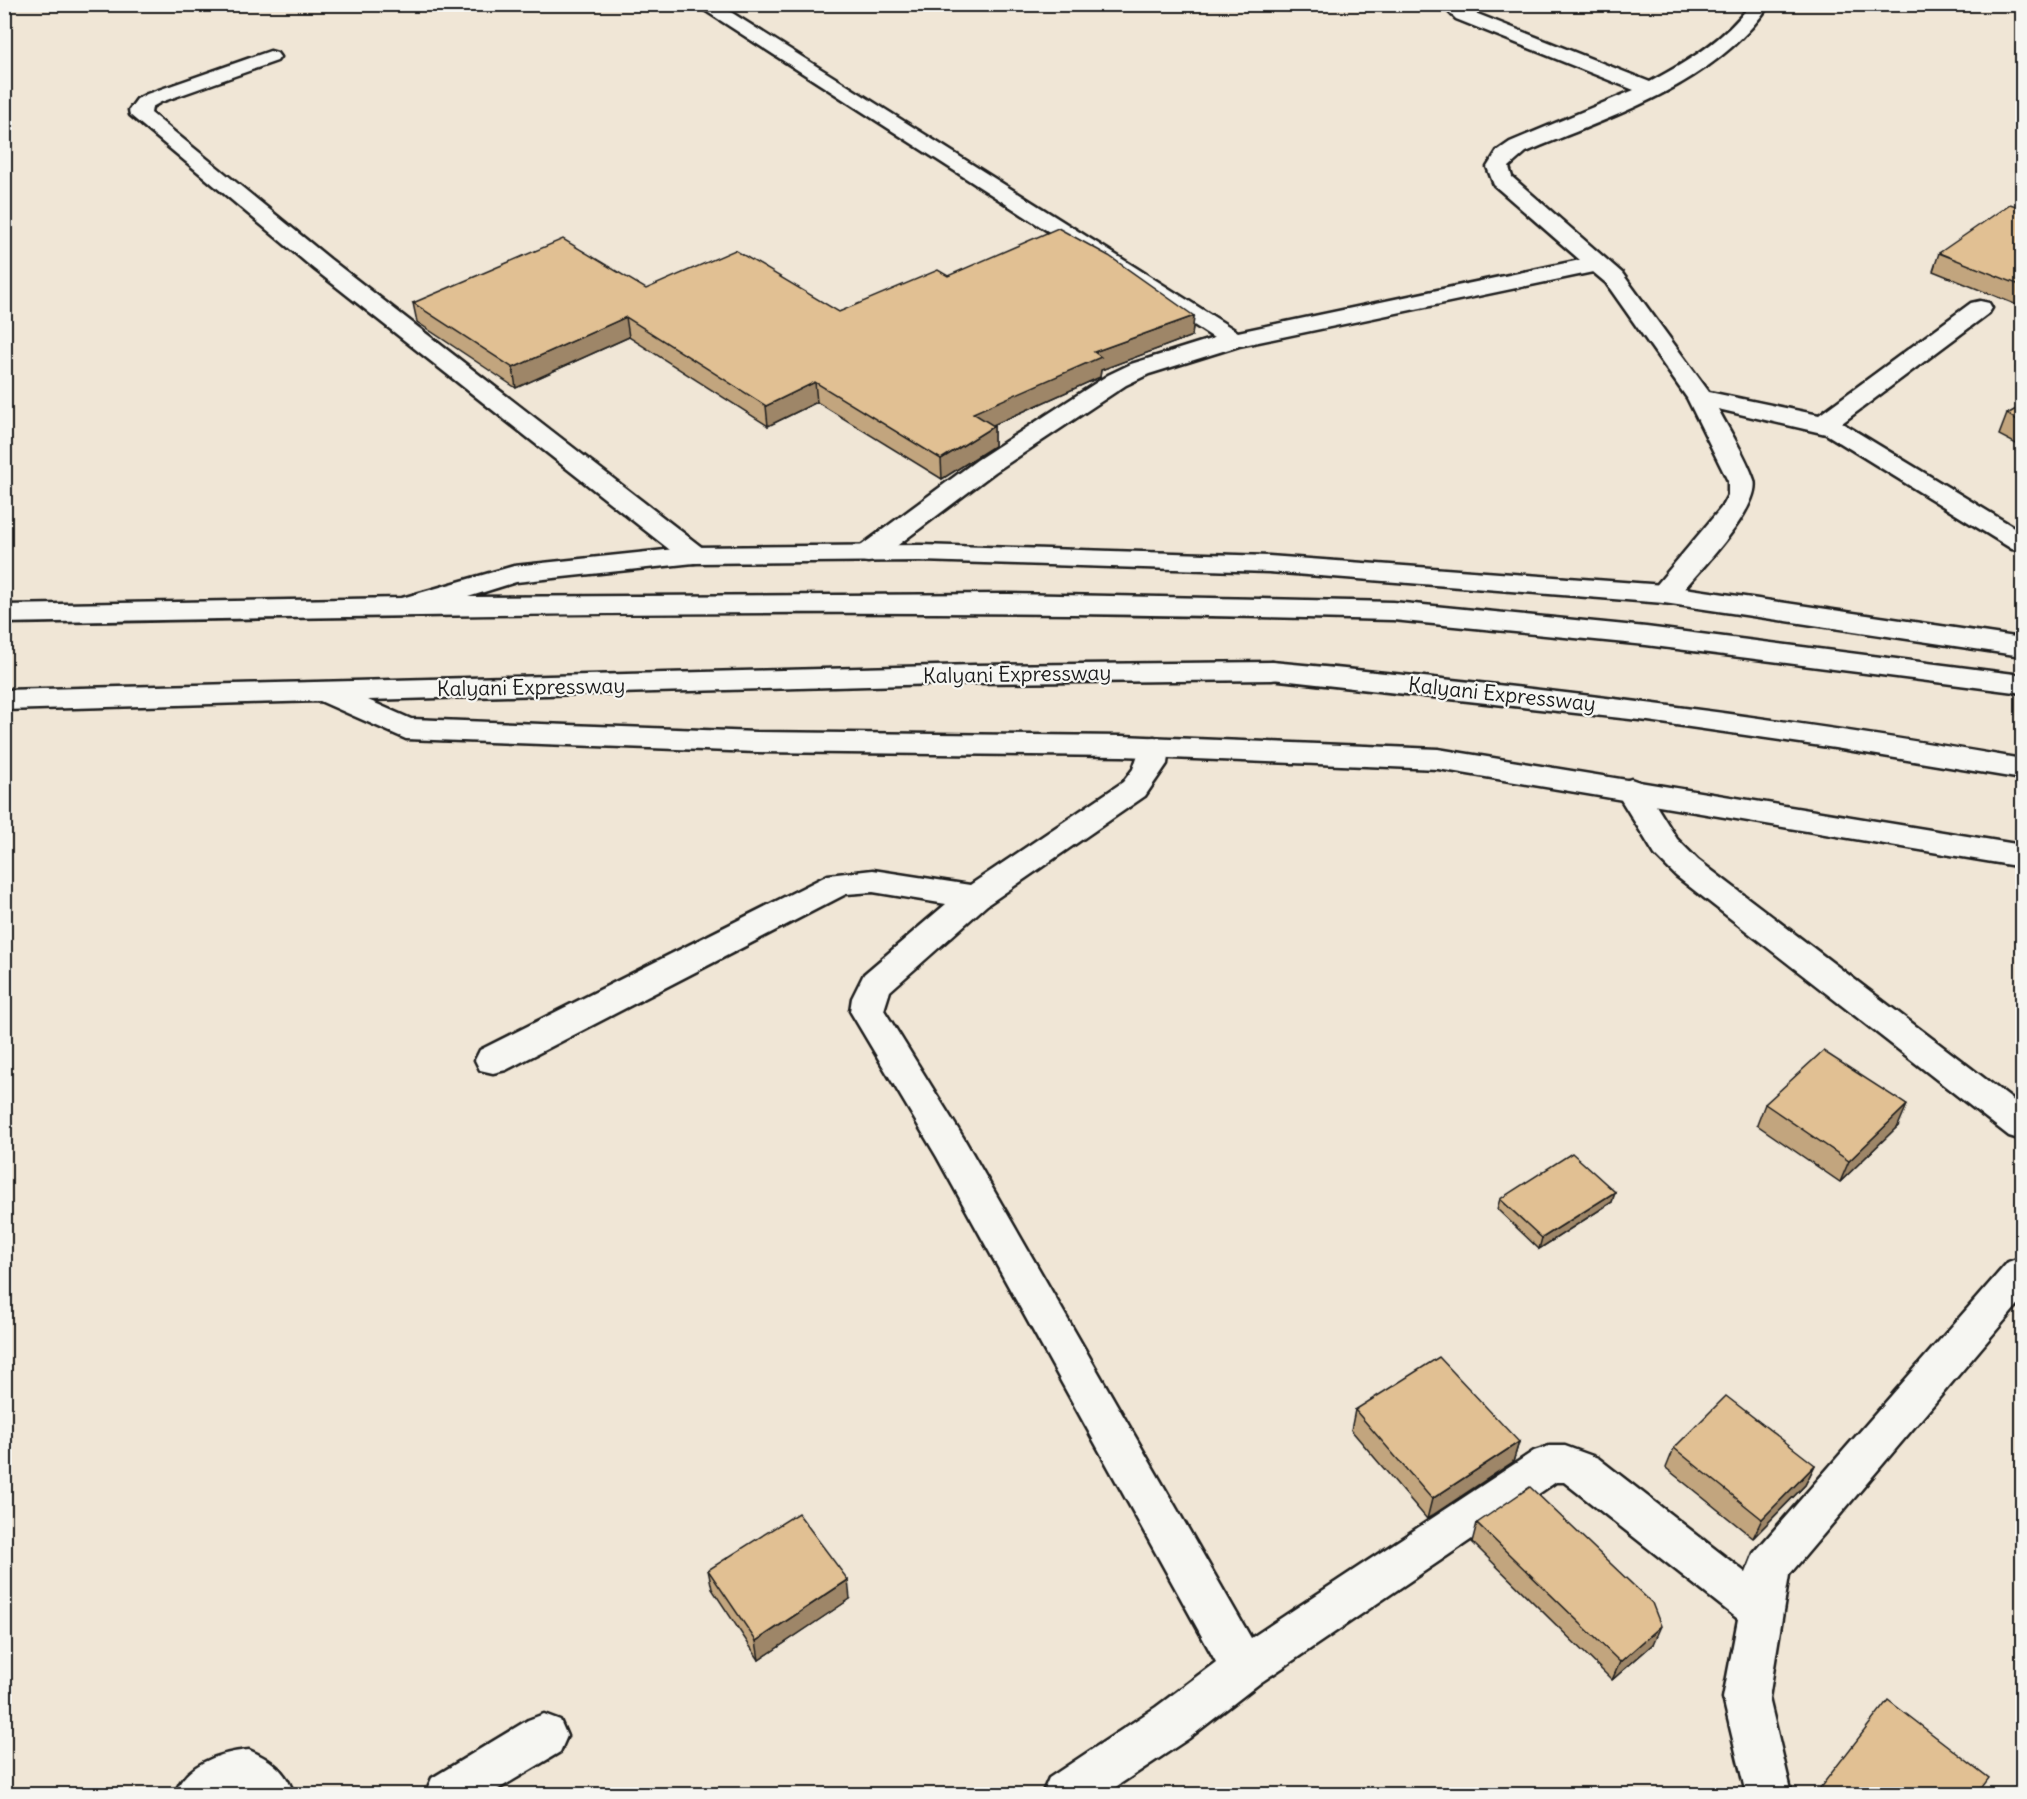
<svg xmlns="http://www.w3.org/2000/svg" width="2027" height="1799" font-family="Delius,sans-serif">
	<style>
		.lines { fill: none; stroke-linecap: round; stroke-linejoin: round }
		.minor-casing { stroke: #1c1c1c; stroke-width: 5 }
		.trunk-casing { stroke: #1c1c1c; stroke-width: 5 }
		.motorway-casing { stroke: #1c1c1c; stroke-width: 5 }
		.minor { fill: #f6f6f2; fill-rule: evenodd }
		.trunk { fill: #f6f6f2; fill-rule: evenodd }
		.motorway { fill: #f6f6f2; fill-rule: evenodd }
		.wall { fill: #c2a57e; stroke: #1c1c1c; stroke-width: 1.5 }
		.shaded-wall { fill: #9e8667; stroke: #1c1c1c; stroke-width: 1.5 }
		.building { fill: #e1c093; stroke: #1c1c1c; stroke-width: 1.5 }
		.labels { text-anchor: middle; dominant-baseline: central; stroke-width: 4.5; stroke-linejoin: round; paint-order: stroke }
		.street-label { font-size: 21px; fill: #1c1c1c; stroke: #f6f6f2 }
	</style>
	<rect width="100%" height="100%" fill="#f0e6d6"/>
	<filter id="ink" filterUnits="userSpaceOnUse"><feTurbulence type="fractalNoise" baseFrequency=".0167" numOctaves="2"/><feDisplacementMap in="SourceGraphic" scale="12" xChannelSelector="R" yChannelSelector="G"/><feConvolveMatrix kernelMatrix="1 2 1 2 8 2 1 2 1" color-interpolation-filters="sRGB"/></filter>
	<g filter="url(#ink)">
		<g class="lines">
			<g class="minor-casing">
				<g id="minor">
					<path d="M695,4H718L1238,332L1580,260L1494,185L1487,167L1497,151L1510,142L1634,90L1456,19L1448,11V4H1468L1470,11L1650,82C1689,61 1724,40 1751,4H1770C1715,85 1612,116 1526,152L1509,167L1512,177L1622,273L1709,392L1819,415L1971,303L1980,301L1989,303L1992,308L1989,313L1842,423L2022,532V551L2012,549L1826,434L1718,409C1730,432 1746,456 1754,480C1762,508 1693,578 1674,600L1664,603L1654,600L1650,594L1654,588L1721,508L1728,495V481L1687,398L1606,283L1593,272L1239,346L1149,374L1126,385L995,472L878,560L868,562L858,560L854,554L858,548L977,460L1108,375L1131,364L1214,338Z"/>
					<path d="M270,51L277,53L280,57L277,61L161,102L152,107L151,113L330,259L704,549L708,555L704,561L694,563L684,561L314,269L130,115L129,110L137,99L147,94Z"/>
					<path d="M1154,737L1165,740L1169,747L1167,764L1145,796L987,905L890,991L884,1010L963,1137L1251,1638L1534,1451L1549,1446H1565L1598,1458L1746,1573L1754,1553L2008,1262L2022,1257V1300L1789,1575L1769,1698L1792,1794H1746L1723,1698L1738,1619L1564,1482H1556L1260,1683L1188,1739L1105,1794H1042L1049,1778L1156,1707L1216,1662L937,1157L850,1011L852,998L864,974L946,904L873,892L846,894L506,1070L493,1073L480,1070L475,1060L480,1050L828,875L873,870L970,885L1123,782L1133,769L1143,740Z"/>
					<path d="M1631,779L1642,783L1677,839L1698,860L2022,1107V1140L2009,1136L1676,876L1655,855L1615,790L1620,783Z"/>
					<path d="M544,1714L560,1720L567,1736L560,1752L490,1794H425L432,1778L528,1720Z"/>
					<path d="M249,1750C272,1760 286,1771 294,1794H175C184,1765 220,1752 249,1750Z"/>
				</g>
			</g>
			<g class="trunk-casing">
				<g id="trunk">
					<path d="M920,545L1269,556L1664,585L2022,638V656L1664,603L1269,572L920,561L694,563L516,582L468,597L1007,594L1261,599L1271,602L1275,608L1271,614L1261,617C842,608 423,615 4,623V605L402,598L514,566L694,547Z"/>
					<path d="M1272,662L1282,664L1287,671L1282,678L1272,680L974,683L368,700L411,719L757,732L1122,736L1438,749L2022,845V867L1438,769L1122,756L757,752L406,739L320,701L4,710V690L974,665Z"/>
				</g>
			</g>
			<g class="motorway-casing">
				<g id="motorway">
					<path d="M1261,599L1393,602L1646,627L2022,675V693L1646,645L1393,620L1261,617L1251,614L1247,608L1251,602Z"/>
					<path d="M1272,662C1523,685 1773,716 2022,759V779L1835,748L1648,721L1262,678L1257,671L1262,664Z"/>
				</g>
			</g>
			<use href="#minor" class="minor"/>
			<use href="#trunk" class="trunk"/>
			<use href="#motorway" class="motorway"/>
		</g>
		<g class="wall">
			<path d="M2022,208V307L1933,271L1939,253Z"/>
			<path d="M948,276L1194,316L1192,336L1101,370L1100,377L993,425L994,426V446L942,479L817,402L768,426L629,337L516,388L417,322L413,303L646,289L839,312Z"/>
			<path d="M2022,351V371L2016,368Z"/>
			<path d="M2022,406V447L1999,435L2007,414Z"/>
			<path d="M1765,1104L1898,1126L1840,1182L1757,1125Z"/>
			<path d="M1615,1192L1612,1202L1539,1249L1497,1209L1500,1199Z"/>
			<path d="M1355,1410L1519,1442L1513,1462L1427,1519L1351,1430Z"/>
			<path d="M1674,1448L1815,1465L1805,1485L1753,1538L1666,1468Z"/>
			<path d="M1477,1523L1653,1644L1612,1680L1472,1542Z"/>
			<path d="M708,1570L850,1599L759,1660L712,1589Z"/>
		</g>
		<g class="shaded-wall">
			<path d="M1194,316L1192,336L1101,370L1100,377L973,434V413L1094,352Z"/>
			<path d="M626,317L629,337L516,388L513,368Z"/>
			<path d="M815,382L817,402L768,426L766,406Z"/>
			<path d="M994,426V446L942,479L941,459Z"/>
			<path d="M1907,1105L1898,1126L1840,1182L1849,1161Z"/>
			<path d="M1615,1192L1612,1202L1539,1249L1542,1238Z"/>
			<path d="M1519,1442L1513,1462L1427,1519L1432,1499Z"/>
			<path d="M1815,1465L1805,1485L1753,1538L1762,1519Z"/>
			<path d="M848,1580L850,1599L759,1660L756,1641Z"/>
			<path d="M1661,1626L1653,1644L1612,1680L1620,1662Z"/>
		</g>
		<g class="building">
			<path d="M2010,204L2022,208V286L1939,253Z"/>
			<path d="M1058,228L1109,256L1194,316L1094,352L1101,357L973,413L994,426L941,459L815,382L766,406L626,317L513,368L413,303L563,239L646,289L735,250L839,312L938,270L948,276Z"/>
			<path d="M2022,406V423L2007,414Z"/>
			<path d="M1823,1051L1907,1105L1849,1161L1765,1104Z"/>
			<path d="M1572,1153L1615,1192L1542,1238L1500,1199Z"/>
			<path d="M1439,1357L1519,1442L1432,1499L1355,1410Z"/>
			<path d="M1726,1396L1815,1465L1762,1519L1674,1448Z"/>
			<path d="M1530,1487L1652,1603L1661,1626L1620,1662L1477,1523Z"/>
			<path d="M798,1513L848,1580L756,1641L708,1570Z"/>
			<path d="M1888,1700L1989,1778L1977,1794H1819L1816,1793Z"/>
		</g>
	</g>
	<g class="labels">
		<g class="street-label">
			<text transform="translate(1017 674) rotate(-1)">Kalyani Expressway</text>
			<text transform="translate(531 687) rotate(-1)">Kalyani Expressway</text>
			<text transform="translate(1502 694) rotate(6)">Kalyani Expressway</text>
		</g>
	</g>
	<rect width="2027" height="1799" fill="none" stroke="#f6f6f2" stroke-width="24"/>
	<rect x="12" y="12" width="2003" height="1775" fill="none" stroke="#1c1c1c" stroke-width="2" filter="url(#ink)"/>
</svg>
